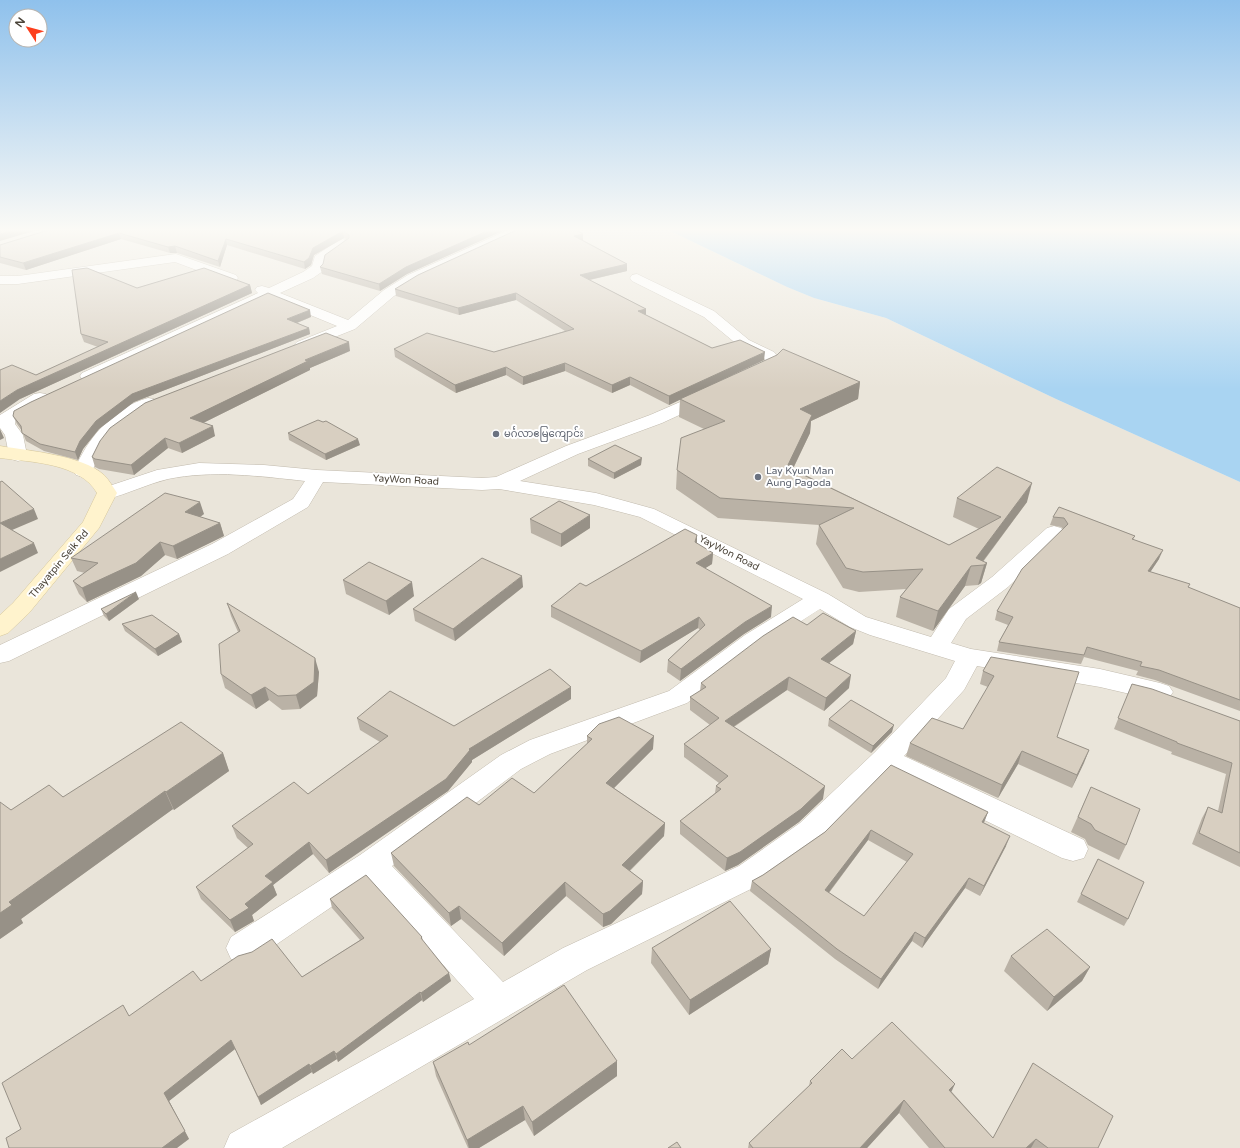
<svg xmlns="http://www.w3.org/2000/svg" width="1240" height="1148" font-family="'Varela Round','Noto Sans Myanmar',sans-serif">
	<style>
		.residential { fill: #eae5da }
		.water { fill: #a9d4f2 }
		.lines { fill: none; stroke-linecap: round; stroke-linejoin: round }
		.street-casing { stroke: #c2bbae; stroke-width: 1 }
		.secondary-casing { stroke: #d6c79b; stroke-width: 1 }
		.street { fill: #fff; fill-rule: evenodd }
		.secondary { fill: #fff3cd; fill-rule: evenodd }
		.wall { fill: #bab2a6; fill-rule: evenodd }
		.shaded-wall { fill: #979187 }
		.building { fill: #d8cfc1; stroke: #979187; fill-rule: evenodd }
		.worship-dot { fill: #6b7280; stroke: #fff; stroke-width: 1.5 }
		.labels { text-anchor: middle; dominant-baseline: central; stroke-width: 4; stroke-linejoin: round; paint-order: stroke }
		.worship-label { font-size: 10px; fill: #5b616d; stroke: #fff; text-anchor: start }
		.street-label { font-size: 10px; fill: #4b4439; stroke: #fff }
	</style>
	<rect width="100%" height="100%" fill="#f6f3ec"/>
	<path class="residential" d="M0,228H664L787,287L814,298L886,318L1056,399L1240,482V1148H0Z"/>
	<path class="water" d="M664,228H1240V482L1056,399L886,318L814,298L787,287Z"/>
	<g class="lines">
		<g class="street-casing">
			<g id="street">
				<path d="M513,228L525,230L523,232L418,281L394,296L355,329L307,348H297L294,345L297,342L337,326L269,298L94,379L88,381L82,379L80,376L82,373L258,293L255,290L257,287L262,286L269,288L303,272L312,266L315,256L339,240L343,239L349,243L325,261L323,271L313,278L280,293L348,320L384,290L408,275Z"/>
				<path d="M176,254L236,275L238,278L236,281H226L175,262L18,284H0V276H18Z"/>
				<path d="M637,274L714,311L749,340L774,352L782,362C775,372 760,380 747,377L745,374C750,367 760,367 766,361L764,358L739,346L704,317L632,281L630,278L632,275Z"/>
				<path d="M708,390L714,391L716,395L714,399L662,423L578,454L520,481L596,493L654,509L828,594L866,617L931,637L949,609L992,577L1047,528L1054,526L1061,528L1064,532L1061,536L1008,587L966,619L951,643L971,649L1100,669L1160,683L1169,686L1173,692L1169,698L1160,701L1100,687L977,666L964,690L904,756L1084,840L1088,849L1084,858L1073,861L1062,858L888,773L822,841L761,884L587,970L282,1148H224L230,1134L474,999L368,882L255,959L243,963L231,959L226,948L231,937L360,855L501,755L530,740L669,691L745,635L803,599L640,517L594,505L499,489L482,490L323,482L308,507L228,554L9,661L0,663V645L212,544L293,499L305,481C260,476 212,470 168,479C147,484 128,494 107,499L100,497L97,493L100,489L157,470L199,463L264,465L317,470L482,478L496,477L566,446L650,415ZM820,609L850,627L870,635L955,661L946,678L875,752L800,823L739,866L563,948L503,982L392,866L521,769L550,754L687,703L761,647Z"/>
				<path d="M40,393L46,394L48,398L46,402L16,419L15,424L23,435L27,455L25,459L18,461L11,459L9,455L5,435L0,428V415L34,394Z"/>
				<path d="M148,398L154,399L156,403L154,407L133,418L115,434L103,449L90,475L83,477L76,475L74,471C87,439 113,407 148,398Z"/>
			</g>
		</g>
		<g class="secondary-casing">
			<path id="secondary" d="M0,446C29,451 82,455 104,475C109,480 113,487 117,493L99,528L29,613L8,633L0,636V615L13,603L83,522L97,493C80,463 31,462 0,458Z"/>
		</g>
		<use href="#street" class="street"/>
		<use href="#secondary" class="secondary"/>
	</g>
	<g class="wall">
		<path d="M55,228H509L407,274L380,291L322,274L320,267L346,239L344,238L314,255L311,265L305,269L227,245L220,267L177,253H170L121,239L26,270L0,263V245Z"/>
		<path d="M583,234V240L627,264V271L590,280L646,309V315L712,348L764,360L709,386L860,382L858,399L811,421L810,433L793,469L949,545L979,529L953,517L957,498L1027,502L983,562L987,563L981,583L978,585L965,586L933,631L896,617L900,597L906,589L859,592L843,588L816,544L819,525L718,518L676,489L677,470L704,429L679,417L680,399L669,405L630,385L612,393L565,371L523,385L506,375L456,393L395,357L394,349L494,352L565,331L516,300L459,315L396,296L395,289Z"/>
		<path d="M250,285L252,293L20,399L36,375L98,347L84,342L81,334L137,288Z"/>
		<path d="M311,317L297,323L309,328L310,334L134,402L99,429L83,449L78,460L44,451L26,441L22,431L17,424L13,416Z"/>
		<path d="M350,351L310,368V370L203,423L215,436L182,453L168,448L134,475L99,469L95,467L92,457L100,441Z"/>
		<path d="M288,433L360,445L326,460L289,440Z"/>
		<path d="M588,459L641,465L614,479L588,466Z"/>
		<path d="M1059,507L1135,536L1133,540L1159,559L1150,572L1240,608V711L1155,680L1136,675L1138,671L1084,657L1081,664L997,651L999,642L1008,625L995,620L997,611L1063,529L1061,527L1050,525L1053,517Z"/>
		<path d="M204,514L200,517L220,523L224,536L177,559L165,555L141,576L87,602L79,594L73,581L85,573L77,571L71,558Z"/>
		<path d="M530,519L590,528L561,547L531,533Z"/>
		<path d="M697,535V544L713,553L712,564L705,568L771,617L744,634L680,681L667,672L668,660L700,630L698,628L640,663L551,617V606L586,586Z"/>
		<path d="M343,580L414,596L389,615L346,594Z"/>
		<path d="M523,587L455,641L415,621L413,609Z"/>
		<path d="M139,599L109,621L104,616L101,609Z"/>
		<path d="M227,603L319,672L317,696L300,709L282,710L269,700L256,709L225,688L221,674L238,632L231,616Z"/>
		<path d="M122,624L179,634L182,642L158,656L125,631Z"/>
		<path d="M807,625L856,631L853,644L829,663L849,688L824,711L787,690L734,727L823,799L799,822L738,865L725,871L680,834V821L715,793L716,786L719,783L684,757V744L710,725L690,710V697L700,691L701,683Z"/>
		<path d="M991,657L1057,737L1089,750L1072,788L1018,764L998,798L906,756L910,743L963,729L988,687L980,684L983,671Z"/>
		<path d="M1132,684L1240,721V867L1192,844L1202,818L1208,807L1218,811L1226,774L1171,754L1172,752L1114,729Z"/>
		<path d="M571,699L472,760V762L448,791L329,873L313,854L273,885L277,895L252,915L254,921L235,932L201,899L196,887L248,848L237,838L232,826L308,794L380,742L360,730L357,718L454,726Z"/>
		<path d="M829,719L892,732L871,753L828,726Z"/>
		<path d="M587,736L653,749L614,788L665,823L664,836L630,871L643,881L642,894L611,924L603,927L566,896L504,956L461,919L451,926L394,866L391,853L479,805L534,793L587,744Z"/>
		<path d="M223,753L229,771L174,810L173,809L21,919L23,923L0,939L11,810L63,797Z"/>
		<path d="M1091,787L1126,845L1119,860L1088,845L1085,839L1071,832Z"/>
		<path d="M988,812L984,823L1006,846L980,896L965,888L922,948L912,941L878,989L835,959L750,891L752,881L763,875L825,832ZM868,840L907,862L864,916L829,893Z"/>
		<path d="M1098,859L1128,919L1124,926L1077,902Z"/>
		<path d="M330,899L422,937L423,941L451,981L423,1002L422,1000L338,1062L337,1059L313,1074L312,1072L261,1105L235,1049L169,1101L189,1139L21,1129L129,1016L201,981L302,977L360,940L332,908Z"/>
		<path d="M652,948L771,949L768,964L689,1015L651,963Z"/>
		<path d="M1011,956L1090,967L1082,981L1047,1011L1004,971Z"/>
		<path d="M469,1045L617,1061V1076L534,1136L525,1120L479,1148H468L436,1076L433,1062Z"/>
		<path d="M852,1059L952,1092L993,1138L1033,1063L1098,1148H929L899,1113L867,1148H748L749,1143L809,1086L810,1081Z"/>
	</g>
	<g class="shaded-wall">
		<path d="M20,228H44L0,241V234Z"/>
		<path d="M494,228H509L407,274L380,291L379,284L406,267Z"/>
		<path d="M343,231L344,238L314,255L311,265L305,269L304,262L313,248Z"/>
		<path d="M119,233L121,239L26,270L23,263Z"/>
		<path d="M583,234V240L574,242V236Z"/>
		<path d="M226,239L227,245L220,267L218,261Z"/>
		<path d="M175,246L177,253H170L168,247Z"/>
		<path d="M627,264V271L580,282V275Z"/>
		<path d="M250,285L252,293L20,399L0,413V401L17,390Z"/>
		<path d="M516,293V300L459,315L458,308Z"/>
		<path d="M646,309V316L638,311Z"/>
		<path d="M310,310L311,317L289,326L287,319Z"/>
		<path d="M309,328L310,334L134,402L99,429L83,449L78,460L75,452L80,441L96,421L132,394Z"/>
		<path d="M349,342L350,351L310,368V370L193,428L190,418L305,360Z"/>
		<path d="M765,352L764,360L669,405V396Z"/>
		<path d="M565,363V371L523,385V377Z"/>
		<path d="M506,367V375L456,393L455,385Z"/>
		<path d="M630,377V385L612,393V385Z"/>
		<path d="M860,382L858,399L811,421L810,433L785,485L787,467L800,409Z"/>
		<path d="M213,426L215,436L182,453L179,443Z"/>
		<path d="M0,429L4,438L0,440Z"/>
		<path d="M165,438L168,448L134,475L131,465Z"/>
		<path d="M358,439L360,445L326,460L325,454Z"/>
		<path d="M642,458L641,465L614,479V473Z"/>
		<path d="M1032,483L1027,502L980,565L976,558Z"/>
		<path d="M200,502L204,514L189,525L185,512Z"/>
		<path d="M34,509L38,519L5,533L0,523Z"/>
		<path d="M590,515V528L561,547V534Z"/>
		<path d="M220,523L224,536L177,559L173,546Z"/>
		<path d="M697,535V546L695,542Z"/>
		<path d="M160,542L165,555L141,576L87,602L82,588Z"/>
		<path d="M34,543L38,553L0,572V559Z"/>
		<path d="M1163,550L1159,559L1145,580L1148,571Z"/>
		<path d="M713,553L712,564L696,574V563Z"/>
		<path d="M987,563L981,583L978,585L984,565Z"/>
		<path d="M971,566L965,586L933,631L938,611Z"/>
		<path d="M522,576L523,587L455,641L453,629Z"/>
		<path d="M412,582L414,596L389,615L386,601Z"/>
		<path d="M136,592L139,599L109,621L106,614Z"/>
		<path d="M772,606L771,617L744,634L680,681L681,669L745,622Z"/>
		<path d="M699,617L698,628L640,663L641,651Z"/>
		<path d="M856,631L853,644L819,671L821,659Z"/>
		<path d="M179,634L182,642L158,656L155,649Z"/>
		<path d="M315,658L319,672L317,696L300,709L296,695Z"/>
		<path d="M851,675L849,688L824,711L826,698Z"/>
		<path d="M789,677L787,690L724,733L725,721Z"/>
		<path d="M265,687L269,700L256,709L251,695Z"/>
		<path d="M571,687V699L472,760V762L448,791L329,873L326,860L469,749Z"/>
		<path d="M894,725L892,732L871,753L873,746Z"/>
		<path d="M654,736L653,749L606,796V783Z"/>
		<path d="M1089,750L1084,763L1072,788L1077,775Z"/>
		<path d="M1022,751L1018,764L998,798L1002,785Z"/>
		<path d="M223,753L229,771L174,810L166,792Z"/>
		<path d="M825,786L823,799L799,822L738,865L725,871L727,858Z"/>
		<path d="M165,791L173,809L21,919L23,923L0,939V913L9,902Z"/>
		<path d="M988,812L984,822L978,832L982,822Z"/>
		<path d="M665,823L664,836L622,878V865Z"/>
		<path d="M871,830L868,840L823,900L825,890Z"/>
		<path d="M1010,836L1006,846L980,896L984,886Z"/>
		<path d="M309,842L313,854L273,885L277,895L252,915L254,921L235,932L230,920L265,876Z"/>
		<path d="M969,878L965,888L922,948L925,938Z"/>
		<path d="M643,881L642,894L611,924L603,927V914Z"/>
		<path d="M565,882L566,896L504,956L502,943Z"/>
		<path d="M459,906L461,919L451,926L449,913Z"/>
		<path d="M915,932L912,941L878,989L881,979Z"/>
		<path d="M771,949L768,964L689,1015L690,1000Z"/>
		<path d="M1090,967L1082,981L1047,1011L1054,997Z"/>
		<path d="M449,973L451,981L423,1002L421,993Z"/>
		<path d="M420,992L422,1000L338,1062L336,1054Z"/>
		<path d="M231,1040L235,1049L169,1101L189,1139L177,1148H162L164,1093Z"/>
		<path d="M334,1051L337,1059L313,1074L310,1066Z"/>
		<path d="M617,1061V1076L534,1136L532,1122Z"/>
		<path d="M309,1064L312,1072L261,1105L258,1097Z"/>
		<path d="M955,1084L949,1097V1090Z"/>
		<path d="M904,1100L899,1113L867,1148H860Z"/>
		<path d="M523,1106L525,1120L479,1148H469L467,1140Z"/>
		<path d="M1036,1139L1031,1148H1026Z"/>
	</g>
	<g class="building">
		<path d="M0,228H20L0,234Z"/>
		<path d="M55,228H494L406,267L379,284L320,267L323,264L325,255L349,238V235L343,231L313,248L309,258L304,262L226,239L218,261L175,246L168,247L119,233L23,263L0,257V245Z"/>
		<path d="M521,228H573L583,234L574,236L627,264L580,275L646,309L638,311L712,348L740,340L765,352L669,396L630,377L612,385L565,363L523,377L506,367L455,385L394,349L427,333L494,352L574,329L516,293L458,308L395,289L418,275Z"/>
		<path d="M87,268L137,288L204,268L250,285L17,390L0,401V370L12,365L36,375L108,342L81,334L72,270Z"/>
		<path d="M268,293L310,310L287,319L309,328L132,394L96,421L80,441L75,452L40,444L22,433L21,426L13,416L14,411L31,402Z"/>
		<path d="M326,333L349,342L305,360L308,361L190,418L213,426L179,443L165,438L131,465L95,459L92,457L100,441L110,428L145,403Z"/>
		<path d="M783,349L860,382L800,409L812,415L787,467L949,545L1001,517L957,498L997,467L1032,483L976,558L987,563L984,565L971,566L938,611L900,597L923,569L863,572L846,568L819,525L854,508L720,498L677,470L681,438L725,421L680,399L777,355Z"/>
		<path d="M318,420L323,422L326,421L358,439L325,454L288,433Z"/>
		<path d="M615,445L642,458L614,473L588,459Z"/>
		<path d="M2,481L34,509L0,523L34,543L0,559V482Z"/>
		<path d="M165,493L200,502L185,512L220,523L173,546L160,542L136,563L82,588L73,581L98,563L71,558Z"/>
		<path d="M559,501L590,515L561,534L530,519Z"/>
		<path d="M1059,507L1135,536L1132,539L1163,550L1148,571L1190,584L1188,587L1240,608V700L1159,670L1140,666L1142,662L1087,647L1084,655L999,642L1013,617L997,611L1022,569L1068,524L1064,518L1053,517Z"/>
		<path d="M685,529L697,535L695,542L713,553L696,563L772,606L745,622L681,669L668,660L705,625L699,617L641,651L551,606L580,583L586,586Z"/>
		<path d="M482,558L522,576L453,629L413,609Z"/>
		<path d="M369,562L412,582L386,601L343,580Z"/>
		<path d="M136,592L106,614L101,609Z"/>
		<path d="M227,603L315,658L314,682L296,695L278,696L265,687L251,695L221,674L219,644L240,631Z"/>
		<path d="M823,613L856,631L821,659L851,675L826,698L789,677L725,721L825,786L801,809L740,852L727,858L680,821L721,789L716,786L728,776L684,744L719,718L690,697L706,687L701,683L763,636L793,617L807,625Z"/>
		<path d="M152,615L179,634L155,649L122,624Z"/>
		<path d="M991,657L1079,672L1057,737L1089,750L1077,775L1022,751L1002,785L910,743L932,718L963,729L994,676L983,671Z"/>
		<path d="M550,669L571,687L469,749L470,750L446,779L326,860L309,842L265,876L273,882L245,904L249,908L230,920L196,887L253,844L232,826L294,782L308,794L388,736L357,718L390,691L454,726Z"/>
		<path d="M1132,684L1152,689L1240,721V853L1199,833L1208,807L1222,813L1232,763L1177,743V742L1118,718Z"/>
		<path d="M851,700L894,725L873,746L829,719Z"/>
		<path d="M619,717L654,736L606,783L665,823L622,865L643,881L610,911L603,914L565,882L502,943L459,906L449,913L391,853L467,797L479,805L512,778L534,793L592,739L587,736L599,724Z"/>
		<path d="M181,722L223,753L166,792L165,791L9,902L12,905L0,913V802L11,810L49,785L63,797Z"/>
		<path d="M891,765L988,812L982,822L1010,836L984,886L969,878L925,938L915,932L881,979L837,949L752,881L763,875L825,832ZM871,830L913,854L864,916L825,890Z"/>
		<path d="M1091,787L1140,809L1126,845L1095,830L1091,824L1078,817Z"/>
		<path d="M1098,859L1144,882L1128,919L1081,894Z"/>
		<path d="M366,875L422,937L421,938L449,973L421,993L420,992L336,1054L334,1051L310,1066L309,1064L258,1097L231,1040L164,1093L185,1131L162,1148H9L6,1138L21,1129L2,1083L123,1005L129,1016L193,971L201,981L238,956L252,952L272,939L302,977L364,938L330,899Z"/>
		<path d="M730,901L771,949L690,1000L652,948Z"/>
		<path d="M1047,929L1090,967L1054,997L1011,956Z"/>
		<path d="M564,985L617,1061L532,1122L523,1106L467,1140L433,1062L468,1042L469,1045Z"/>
		<path d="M892,1022L955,1084L949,1090L993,1138L1033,1063L1113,1116L1098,1148H1048L1036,1139L1026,1148H945L904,1100L860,1148H753L749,1143L812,1083L810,1081L842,1049L852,1059Z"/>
		<path d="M677,1142L681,1148H668Z"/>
	</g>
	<linearGradient id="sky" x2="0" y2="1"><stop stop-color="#8fc1ec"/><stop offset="0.59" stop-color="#fbfaf6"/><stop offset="1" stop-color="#fbfaf6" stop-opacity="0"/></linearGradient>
	<rect width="1240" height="389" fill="url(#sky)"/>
	<g class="worship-dot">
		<circle cx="496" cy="434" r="4"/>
		<circle cx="758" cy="477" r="4"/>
	</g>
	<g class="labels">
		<g class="worship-label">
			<text x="504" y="434">မင်္ဂလာဧမြကျောင်း</text>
			<text x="766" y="471">Lay Kyun Man<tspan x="766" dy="12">Aung Pagoda</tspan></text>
		</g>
		<g class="street-label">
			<text transform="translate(406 480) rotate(3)">YayWon Road</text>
			<text transform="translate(729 553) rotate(27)">YayWon Road</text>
			<text transform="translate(59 564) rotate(-50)">Thayatpin Seik Rd</text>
		</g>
	</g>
	<g transform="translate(28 28) rotate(306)"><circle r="19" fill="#ffffff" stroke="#b7b4b0"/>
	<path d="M0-3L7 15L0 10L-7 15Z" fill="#fc3f1d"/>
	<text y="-6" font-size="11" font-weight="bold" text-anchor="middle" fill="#4b4439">N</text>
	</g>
</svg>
